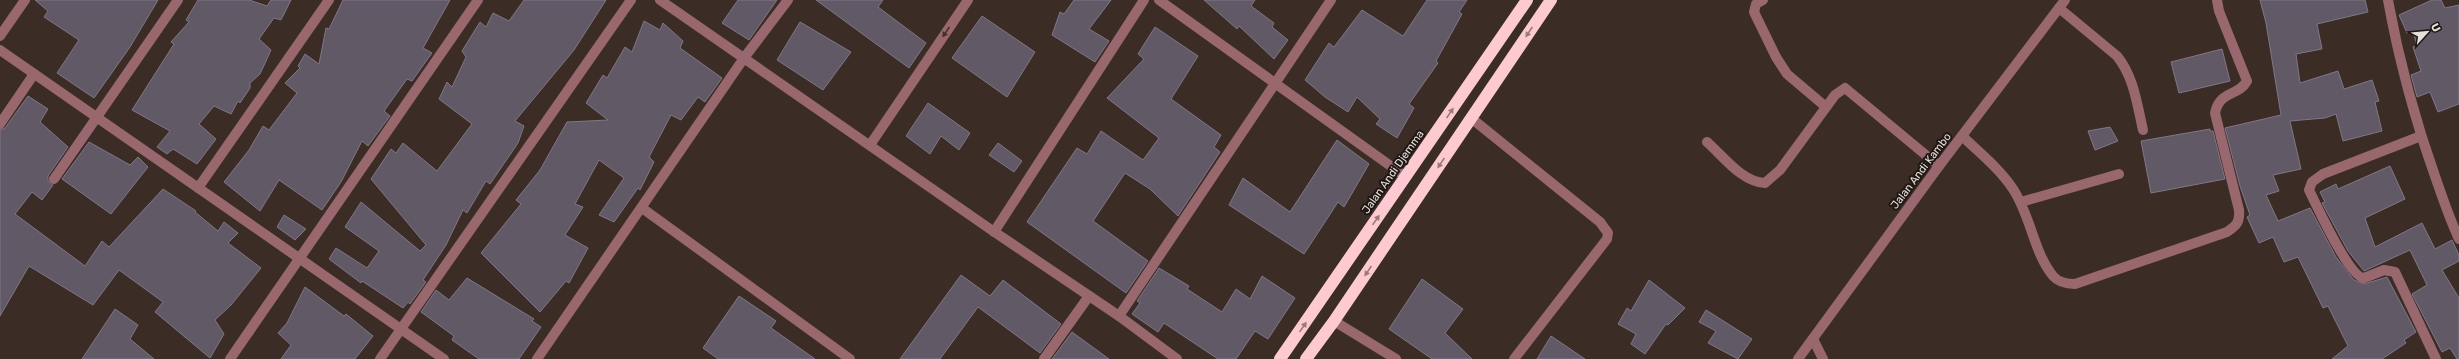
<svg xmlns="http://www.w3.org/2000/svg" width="2459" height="359" font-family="Rubik,sans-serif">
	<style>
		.building { fill: #625967; stroke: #807686 }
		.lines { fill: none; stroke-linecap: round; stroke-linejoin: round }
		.minor { stroke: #99676e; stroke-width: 10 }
		.highway { stroke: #fdcad1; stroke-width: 12 }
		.oneway { fill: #432f2f }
		.oneway2 { fill: #99797c }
		.labels { text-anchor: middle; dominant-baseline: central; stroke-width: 4; stroke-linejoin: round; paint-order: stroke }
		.street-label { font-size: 11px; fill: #e9dfda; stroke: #1e1714 }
	</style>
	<rect width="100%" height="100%" fill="#3c2c26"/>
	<g class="building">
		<path d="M35,0H158L130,47L94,98L57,73L79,40L44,17L48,11Z"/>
		<path d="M198,0H249L267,6L271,0H291L281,20L274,18L259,39L271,50L260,74L250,83V88L240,103L238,101L231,114L214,106L199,124L216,139L197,164L173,149L167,154L157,147L170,131L132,110L174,44L171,42L189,22L186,20Z"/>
		<path d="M343,0H450L423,48L432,53L412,81L407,79L384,111L390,116L368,146L362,141L341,182L322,210L279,180L260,211L224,182L249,150L263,126L269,130L297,93L285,83L300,68L298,66L305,54L319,64L326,28L329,29Z"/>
		<path d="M524,0H606L574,50L515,121L524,126L518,143L490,184L486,181L467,213L463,210L446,245L423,280L426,282L410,304L408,302L403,308L362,281L361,283L329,259L336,248L367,268L379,251L345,227L361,202L420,251L426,245L371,179L391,149L396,153L403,143L437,171L472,124L439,99L447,82L452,87L466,57L462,51L480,22L486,27L493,13L509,21Z"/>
		<path d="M738,0H777L749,40L722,23Z"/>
		<path d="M816,0H883L878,7L926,43L909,68Z"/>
		<path d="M1074,0H1111L1089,29L1109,41L1095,62L1052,35L1060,12L1064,14Z"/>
		<path d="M1204,0H1255L1251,6L1274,23L1272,27L1288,40L1274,59L1239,26L1237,29Z"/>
		<path d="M1427,0H1467L1459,12L1462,14L1436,61L1438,63L1409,104L1414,108L1397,138L1376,124L1380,119L1357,97L1348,112L1325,97L1305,80L1329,43L1334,47L1362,10L1403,36Z"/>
		<path d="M2260,0H2365L2368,12L2317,24L2322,49L2296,54L2300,83L2338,71L2344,89L2372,80L2379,101L2375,102L2382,131L2343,141L2336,114L2325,118L2290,121L2301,169L2273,175L2279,191L2266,195L2278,221L2310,208L2336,257L2354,280L2364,284L2387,277L2416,332L2404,340L2406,343L2382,359H2332L2348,346L2328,306L2323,308L2298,257L2284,262L2273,237L2259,243L2247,217L2250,215L2240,186L2225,128L2281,115L2266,23Z"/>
		<path d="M2432,0H2441L2445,8L2459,5V104L2438,112L2430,92L2417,97L2411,75L2421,71L2413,47L2417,46L2413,31L2407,33L2399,15Z"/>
		<path d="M982,16L1035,52L1007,97L952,58Z"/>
		<path d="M644,21L660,30L663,23L683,41L680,48L722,78L705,102L698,97L681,120L671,115L649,157L654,162L640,190L638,188L614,222L599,215L624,178L599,160L575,204L583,207L565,235L588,248L569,283L566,281L540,312L481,253L521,204L516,200L540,170L567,122L608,120L586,103L603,75L607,78L625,47L632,52Z"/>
		<path d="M800,22L851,52L823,90L777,60Z"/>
		<path d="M1155,27L1198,56L1171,99L1221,135L1214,147L1220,152L1178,216L1150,189L1125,173L1093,221L1148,261L1126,293L1027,222L1077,148L1087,154L1101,131L1143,160L1159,138L1107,98L1144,59L1138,54Z"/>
		<path d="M2222,49L2230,81L2179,93L2171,62Z"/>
		<path d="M28,96L48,109L40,122L68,147L48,176V181L53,185L42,200L32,192L15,214L85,266L102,241L109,247L163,189L196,211L195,212L218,231L224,222L238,233L228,243L261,268L231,305L215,320L224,334L210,358L155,312L163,302L119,270L93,305L29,266L0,316V130L5,128Z"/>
		<path d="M928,103L970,133L959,150L941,136L930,154L906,136Z"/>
		<path d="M2110,127L2118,141L2095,150L2088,131Z"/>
		<path d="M2210,129V131H2213L2225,179L2151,193L2141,141Z"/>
		<path d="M1337,140L1369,164L1344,207L1338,202L1304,254L1229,205L1243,178L1290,212Z"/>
		<path d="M89,142L130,165L138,157L148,167L111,214L62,179Z"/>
		<path d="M998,143L1022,161L1014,172L989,155Z"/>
		<path d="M2390,166L2405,199L2365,218L2375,247L2422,223L2435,249L2452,240L2459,255V261L2442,270L2459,298V359H2457L2450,348L2442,352L2412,294L2427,285L2410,250L2364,271L2348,251L2322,203L2325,202L2320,192L2336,184L2338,189Z"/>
		<path d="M284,215L306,229L295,240L277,227Z"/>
		<path d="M1159,268L1189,286L1187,289L1222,312L1236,289L1250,299L1262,276L1295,298L1268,339L1255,331L1236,359H1218L1164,323L1158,332L1132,314L1140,303L1137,301Z"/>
		<path d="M961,275L990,296L1003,280L1061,324L1040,353L978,307L940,359H900Z"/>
		<path d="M467,278L534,319L532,321L541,327L519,359H479L452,340L454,336L421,312L436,290L449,300Z"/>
		<path d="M1422,279L1463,309L1445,333L1472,359H1432L1389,329Z"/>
		<path d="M1649,280L1685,308L1668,325L1666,324L1645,354L1631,344L1636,334L1618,324L1627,308L1631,311Z"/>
		<path d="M305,287L344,316L346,314L373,336L355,359H281L291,345L278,333L287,323Z"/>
		<path d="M739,296L776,321L771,328L815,359H718L703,348Z"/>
		<path d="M115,309L138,325L130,339L154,359H82Z"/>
		<path d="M1706,310L1752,339L1738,359L1708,343L1716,331L1699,322Z"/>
		<path d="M1072,332L1109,359H1052Z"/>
		<path d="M1551,336L1585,359H1537Z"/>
	</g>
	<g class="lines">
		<g class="minor">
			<path d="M660,0L990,229L1119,316L1177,359"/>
			<path d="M1159,0L1406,177"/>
			<path d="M1763,0L1756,4L1754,12L1776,57L1787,74L1826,107"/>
			<path d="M2388,0C2399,61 2415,120 2436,179C2443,199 2450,220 2459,239"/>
			<path d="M2059,8L2117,56C2134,77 2137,104 2143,130"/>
			<path d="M0,36L25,0"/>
			<path d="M0,50L444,359"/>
			<path d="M1471,118L1600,222L1608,233L1607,239L1514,359"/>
			<path d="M0,124L34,74"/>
			<path d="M1962,136C1979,152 2000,169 2013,189C2031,216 2033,251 2053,276C2058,282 2067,284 2075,284L2227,232C2237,225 2240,222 2239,210L2215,113C2220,90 2238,97 2247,81L2219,11L2217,0"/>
			<path d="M2421,136L2323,174L2312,182L2309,190C2317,206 2349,277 2364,278L2384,270L2395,272L2436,359"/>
			<path d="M1707,142C1724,157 1742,182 1765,183L1780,170L1835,95L1845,88L1939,166"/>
			<path d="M870,145L968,0"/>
			<path d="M54,179L178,0"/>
			<path d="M198,188L329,0"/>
			<path d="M2021,202L2119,174"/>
			<path d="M642,208L850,359"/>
			<path d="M994,232L1144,0"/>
			<path d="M1119,316L1331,0"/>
			<path d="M1334,321L1396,359"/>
			<path d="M1813,339L1823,359"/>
			<path d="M230,359L478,0"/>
			<path d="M380,359L631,0"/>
			<path d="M537,359L744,58L788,0"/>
			<path d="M1044,359L1089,296"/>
			<path d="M1798,359L1939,166L2065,0"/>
		</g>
		<g class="highway">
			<path d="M1280,359L1527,0"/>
			<path d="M1306,359L1334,321L1551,0"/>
		</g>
	</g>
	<defs><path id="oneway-solid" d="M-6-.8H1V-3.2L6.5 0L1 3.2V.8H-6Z"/></defs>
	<use class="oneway" href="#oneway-solid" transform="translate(946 32) rotate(124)"/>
	<g class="oneway2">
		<use href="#oneway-solid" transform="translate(1529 32) rotate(124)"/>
		<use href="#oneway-solid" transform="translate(1450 113) rotate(-56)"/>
		<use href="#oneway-solid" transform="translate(1441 163) rotate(124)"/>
		<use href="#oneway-solid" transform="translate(1376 220) rotate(-55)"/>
		<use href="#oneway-solid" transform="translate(1368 271) rotate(124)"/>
		<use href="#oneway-solid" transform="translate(1303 327) rotate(-55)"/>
	</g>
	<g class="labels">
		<g class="street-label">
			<text transform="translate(1921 171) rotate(-53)">Jalan Andi Kambo</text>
			<text transform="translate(1393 172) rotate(-55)">Jalan Andi Djemma</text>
		</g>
	</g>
	<g transform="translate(2427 32) rotate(63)" stroke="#1e1714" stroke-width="3" paint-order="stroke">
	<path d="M0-3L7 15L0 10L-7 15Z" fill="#e9dfda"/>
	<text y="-6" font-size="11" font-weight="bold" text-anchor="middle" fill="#e9dfda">U</text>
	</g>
</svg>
